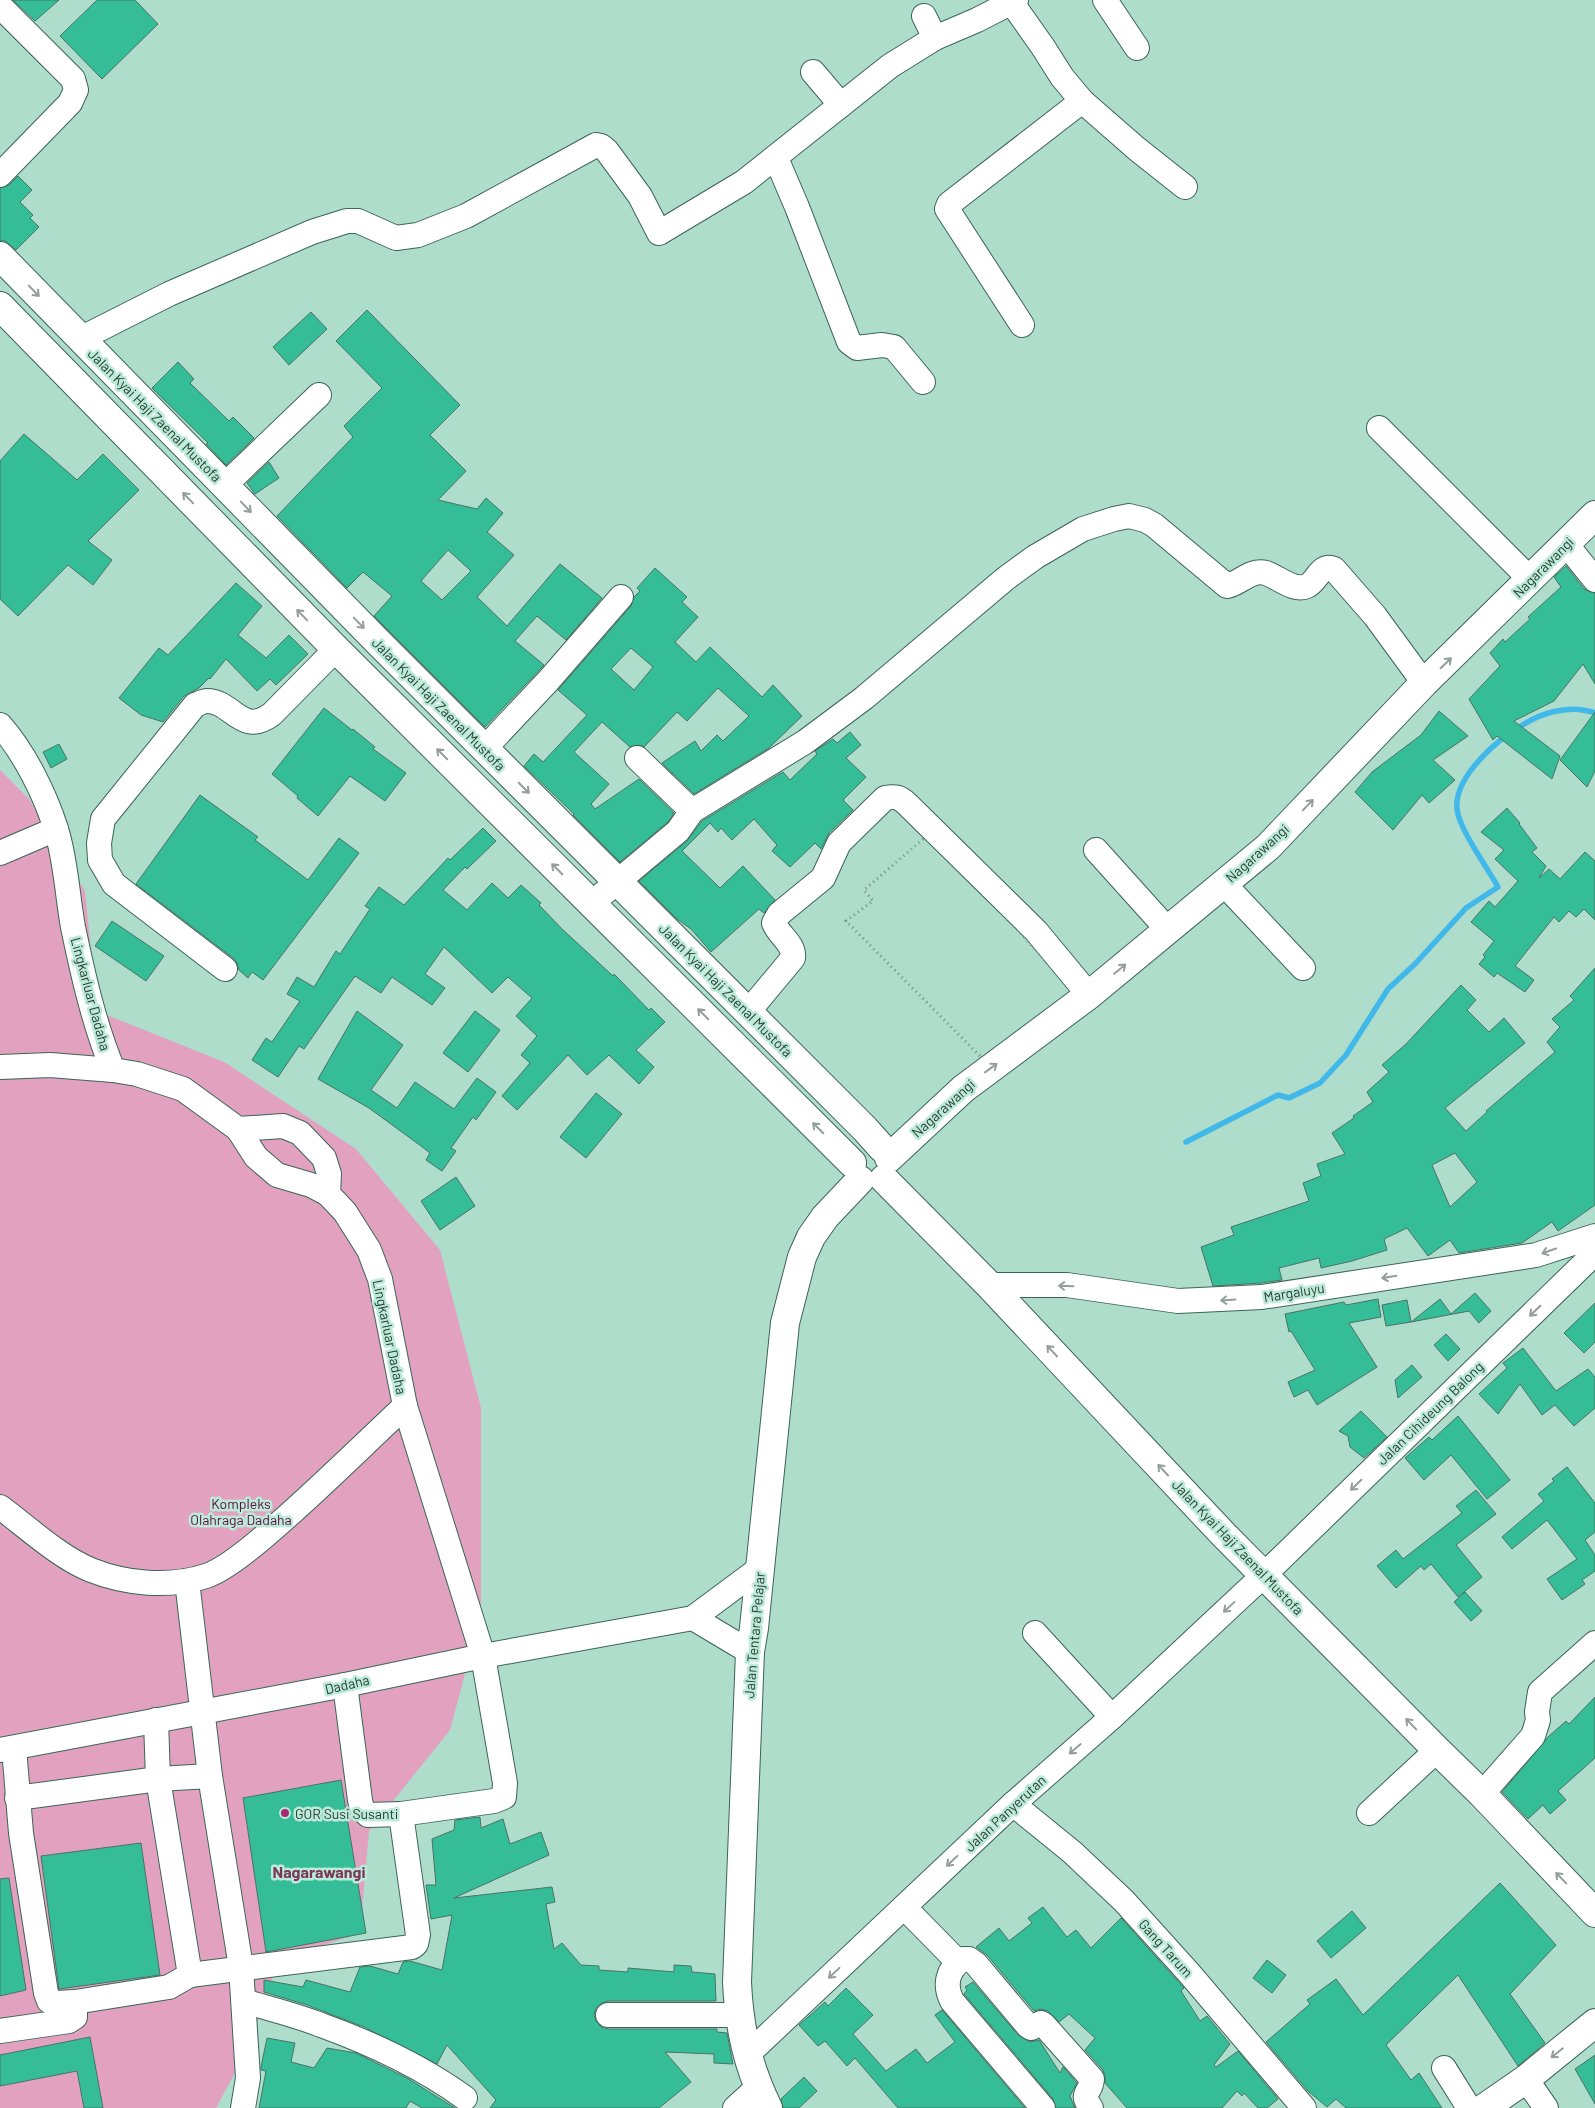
<svg xmlns="http://www.w3.org/2000/svg" width="1595" height="2108" font-family="Barlow,sans-serif">
	<style>
		.green { fill: #e2a1bf }
		.lines { fill: none; stroke-linecap: round; stroke-linejoin: round }
		.stream { stroke: #40b8ea; stroke-width: 5.5 }
		.building { fill: #35bd98; stroke: #497365; fill-rule: evenodd }
		.minor-casing { stroke: #3b6557; stroke-width: 26 }
		.major-casing { stroke: #3b6557; stroke-width: 30 }
		.path { stroke: #6d8d82; stroke-width: 3; stroke-dasharray: 1 4; stroke-linecap: butt }
		.minor { stroke: #fff; stroke-width: 24 }
		.major { stroke: #fff; stroke-width: 28 }
		.oneway { stroke: #949e9a }
		.poi-dot { fill: #ab2873; stroke: #bcead9; stroke-width: 2 }
		.labels { text-anchor: middle; dominant-baseline: central; stroke-width: 5; stroke-linejoin: round; paint-order: stroke }
		.street-label { font-size: 14px; fill: #2a3c36; stroke: #bcead9 }
		.park-label { font-size: 14px; fill: #5f0a3d; stroke: #bcead9 }
		.poi-label { font-size: 14px; fill: #2a3c36; stroke: #bcead9; text-anchor: start }
		.quarter-label { font-size: 16px; font-weight: bold; fill: #793759; stroke: #bcead9 }
	</style>
	<rect width="100%" height="100%" fill="#afddcc"/>
	<path class="green" d="M0,770L29,799L85,891L97,1011L224,1062L356,1149L440,1250L481,1408V1614L450,1730L369,1831L360,1933L279,1960L248,2049L216,2108H0Z"/>
	<g class="lines">
		<g class="stream">
			<path d="M1515,730C1537,714 1568,703 1595,713"/>
			<path d="M1186,1142L1278,1095L1289,1098L1320,1083L1346,1055L1388,989L1415,964L1466,908L1498,887C1487,867 1459,829 1457,809C1454,781 1487,750 1507,735"/>
		</g>
	</g>
	<g class="building">
		<path d="M13,0H59L35,21Z"/>
		<path d="M97,0H135L158,24L102,79L60,36Z"/>
		<path d="M18,176L32,190L20,202L33,215L30,218L39,227L16,250L5,241H0V188L9,185Z"/>
		<path d="M367,310L460,405L430,435L466,471L438,500L477,509L486,498L503,513L487,532L514,555L477,597L507,626L560,564L602,598L566,640L537,616L515,641L544,665L485,727L374,616L392,596L363,572L347,588L277,516L353,437L344,426L382,388L336,341ZM448,550L471,571L442,600L421,581Z"/>
		<path d="M311,312L327,329L289,365L273,347Z"/>
		<path d="M178,362L194,379L190,383L229,421L233,417L254,438L226,465L206,444L208,443L152,388Z"/>
		<path d="M24,434L77,480L103,454L139,490L88,541L112,560L93,585L68,565L18,616L0,599V461Z"/>
		<path d="M269,462L279,478L255,494L247,483Z"/>
		<path d="M1566,566L1584,589L1595,593V684L1583,664L1554,701L1514,721L1560,756L1552,779L1497,736L1493,740L1469,699L1500,666L1490,653L1503,639L1505,642L1530,619L1528,617L1561,587L1554,577Z"/>
		<path d="M655,568L687,597L682,602L698,617L675,642L696,662L710,647L762,697L773,685L802,716L769,748L694,794L662,763L695,741L701,751L717,735L723,741L749,716L718,688L687,721L677,712L644,747L640,745L630,747L602,722L574,752L609,784L591,804L595,809L639,779L674,813L668,822L620,862L573,815L574,814L524,766L534,754L543,762L587,715L558,690L631,606L634,597L640,591L637,588ZM631,648L653,667L634,690L611,669Z"/>
		<path d="M236,583L262,606L238,635L266,658L289,635L308,654L276,685L270,679L257,691L226,659L210,679L209,678L199,688L184,696L163,722L141,715L119,698L159,648L168,655Z"/>
		<path d="M324,708L352,730L353,729L375,747L373,749L406,773L385,801L350,776L318,816L297,798L298,796L272,774Z"/>
		<path d="M1439,711L1468,736L1433,760L1455,780L1429,803L1422,795L1393,830L1355,792L1372,772L1421,735Z"/>
		<path d="M1595,712V771L1587,787L1560,760Z"/>
		<path d="M850,732L861,745L846,758L866,777L843,800L853,810L829,833L821,849L815,843L790,867L772,851L777,845L754,819L732,840L721,828L718,832L710,823L682,851L720,888L743,866L775,900L764,913L759,909L711,952L691,929L677,919L639,881L687,841L702,821L783,772L790,780L817,754L815,751L833,739L837,743Z"/>
		<path d="M59,744L67,759L51,768L43,752Z"/>
		<path d="M200,795L258,837L255,840L308,880L339,838L359,853L263,980L252,972L248,978L239,970L237,963L233,958L136,884Z"/>
		<path d="M1507,808L1520,823L1519,824L1537,848L1532,852L1546,866L1539,878L1549,869L1560,879L1585,852L1595,861V920L1584,909L1576,917L1569,911L1559,922L1554,917L1515,966L1534,980L1525,992L1497,973L1494,977L1479,964L1485,957L1483,955L1494,941L1471,922L1489,901L1495,907L1518,881L1495,859L1504,850L1481,832Z"/>
		<path d="M483,828L496,841L467,869L465,867L443,890L467,910L492,883L508,898L521,885L541,903L539,905L562,929L613,976L614,974L649,1010L651,1008L665,1022L636,1050L654,1067L639,1084L609,1055L587,1075L568,1055L517,1110L502,1096L530,1063L521,1055L537,1036L516,1016L532,998L508,977L492,993L444,947L425,974L445,988L432,1005L392,977L381,993L355,976L304,1049L299,1046L278,1077L252,1060L266,1038L272,1042L300,1001L287,994L297,977L314,987L336,951L340,954L370,909L365,906L379,887L404,905L448,858L450,860Z"/>
		<path d="M112,921L164,956L146,981L95,946Z"/>
		<path d="M1595,968V1205L1558,1231L1552,1222L1522,1243L1459,1253L1450,1240L1428,1256L1407,1228L1384,1239L1387,1250L1352,1261L1321,1268L1319,1258L1279,1268L1282,1280L1261,1283L1213,1286L1201,1247L1234,1235L1231,1227L1309,1201L1303,1183L1321,1176L1317,1164L1345,1154L1332,1133L1354,1118L1353,1116L1373,1102L1367,1092L1389,1072L1382,1065L1406,1044L1461,985L1476,1000L1467,1010L1489,1032L1504,1018L1525,1043L1445,1108L1466,1131L1487,1112L1486,1111L1555,1052L1547,1042L1560,1027L1552,1019L1574,1000L1570,996ZM1455,1153L1477,1182L1450,1207L1432,1165Z"/>
		<path d="M357,1011L403,1045L371,1090L397,1108L415,1082L454,1109L477,1078L496,1092L476,1120L473,1117L451,1148L456,1151L442,1171L426,1160L430,1153L421,1146L369,1108L318,1079Z"/>
		<path d="M475,1011L500,1030L468,1072L443,1053Z"/>
		<path d="M596,1093L622,1114L586,1158L560,1137Z"/>
		<path d="M456,1177L475,1206L440,1230L421,1201Z"/>
		<path d="M1475,1293L1491,1311L1479,1323L1469,1311L1411,1322L1440,1299L1451,1314Z"/>
		<path d="M1378,1299L1381,1317L1349,1323L1377,1367L1317,1405L1308,1390L1294,1397L1288,1382L1315,1370L1291,1331L1289,1332L1285,1314L1344,1302L1346,1305Z"/>
		<path d="M1407,1300L1411,1322L1386,1326L1382,1305Z"/>
		<path d="M1595,1303V1342L1584,1353L1564,1333Z"/>
		<path d="M1446,1334L1460,1349L1448,1361L1434,1345Z"/>
		<path d="M1523,1348L1556,1391L1588,1369L1595,1377V1408L1574,1426L1555,1405L1542,1415L1520,1384L1498,1414L1479,1394L1507,1368L1503,1363Z"/>
		<path d="M1412,1365L1422,1377L1398,1398L1395,1380Z"/>
		<path d="M1361,1411L1387,1437L1364,1458L1350,1447L1348,1436L1339,1431Z"/>
		<path d="M1458,1416L1510,1480L1487,1499L1451,1455L1424,1480L1405,1458L1429,1437L1432,1440Z"/>
		<path d="M1567,1467L1595,1503V1532L1585,1540L1595,1555V1571L1582,1580L1585,1584L1562,1600L1547,1579L1577,1559L1547,1520L1512,1549L1502,1537L1544,1501L1538,1494L1554,1481L1552,1479Z"/>
		<path d="M1476,1490L1496,1514L1456,1545L1482,1577L1458,1597L1431,1564L1424,1570L1421,1566L1396,1588L1377,1566L1396,1550L1403,1559L1462,1513L1456,1506Z"/>
		<path d="M1465,1592L1482,1611L1471,1621L1454,1602Z"/>
		<path d="M1595,1697V1758L1558,1791L1566,1800L1550,1814L1543,1805L1528,1819L1502,1792L1548,1737L1566,1721L1569,1724Z"/>
		<path d="M341,1780L366,1933L266,1952L243,1798Z"/>
		<path d="M480,1817L481,1828L503,1819L510,1844L541,1832L549,1855L454,1898L552,1887L555,1902L546,1904L554,1949L562,1943L581,1965L599,1966V1970L628,1972V1968L674,1972V1965L691,1966L692,1972L715,1974L716,2001H608L602,2003L596,2008L594,2015L596,2021L601,2027L608,2029H717V2032L727,2033L733,2064L714,2063V2054L665,2052L691,2082L659,2108H490L496,2100L447,2045L437,2064L364,2027L307,2005L264,1992V1980L303,1987L306,1980L350,1992L360,1967L370,1966L398,1974L403,1962L410,1961L442,1970L452,1915L431,1919L426,1885H436L432,1839L454,1830L455,1820Z"/>
		<path d="M141,1843L160,1975L59,1989L41,1856Z"/>
		<path d="M9,1878L26,1990L0,1996V1879Z"/>
		<path d="M1500,1883L1556,1945L1510,1994L1545,2043L1518,2066L1458,1975L1386,2045L1411,2080L1419,2073L1442,2108H1346L1336,2099L1327,2107L1308,2091L1266,2042L1310,2004L1307,2000L1336,1979L1363,2015Z"/>
		<path d="M1043,1907L1067,1937L1076,1930L1091,1948L1121,1918L1184,1988L1181,1991L1200,2021L1207,2016L1230,2044L1214,2065L1216,2067L1238,2051L1278,2099L1267,2108H1258L1244,2093L1242,2096L1237,2091L1222,2108H1127L1105,2083V2076L1103,2070L1085,2050L1095,2038L1069,2014L1059,2022L1048,2011L1041,2009L1034,2011L987,1955L976,1947L999,1928L1009,1941L1032,1923L1028,1918Z"/>
		<path d="M1352,1911L1366,1928L1331,1958L1317,1941Z"/>
		<path d="M1267,1960L1286,1975L1272,1993L1253,1978Z"/>
		<path d="M973,1982L1018,2035L1030,2042L1039,2040L1060,2073L1063,2067L1077,2083L1070,2096L1075,2108H1056L1053,2099L964,1994L967,1990L965,1987Z"/>
		<path d="M846,1988L873,2015L853,2034L886,2071L916,2049L927,2063L955,2042L935,2015L942,2010L1025,2108H898L855,2058L847,2066L825,2041L818,2046L799,2025L825,2002L828,2006Z"/>
		<path d="M90,2037L103,2108H84L77,2071L0,2086V2055Z"/>
		<path d="M267,2038L295,2043L291,2062L314,2068L327,2048L356,2053L407,2078L455,2108H422L410,2101L406,2108H259L266,2071L261,2070V2067Z"/>
		<path d="M1595,2055V2104L1575,2069Z"/>
		<path d="M804,2077L817,2091L799,2108H783L781,2099Z"/>
	</g>
	<g class="lines">
		<g class="minor-casing">
			<g id="minor">
				<path d="M1105,0L1137,48"/>
				<path d="M1012,3L1043,47L1062,77L1082,101L1137,149L1185,187"/>
				<path d="M0,6L73,79L76,90L70,103L0,175"/>
				<path d="M924,16L935,38"/>
				<path d="M813,72L841,105"/>
				<path d="M776,158L797,207L849,342L857,348L882,345L894,347L923,382"/>
				<path d="M1022,325L947,209L949,204L1082,101"/>
				<path d="M80,339L169,294L312,232L347,221H358L396,238L418,235L466,216L596,145L601,146L607,151L640,196L659,233L744,182L890,66L935,38L977,20L1016,0"/>
				<path d="M1379,428L1531,580"/>
				<path d="M225,485L319,395"/>
				<path d="M1566,544L1595,580"/>
				<path d="M0,725C24,752 45,794 56,829C66,860 67,894 73,927C83,975 94,1024 113,1070L137,1074L183,1089L238,1129L256,1157L277,1175L311,1185L328,1194L345,1212L369,1250L380,1279L405,1406L483,1656L505,1783L504,1797L494,1801L401,1814L368,1815L362,1809L360,1800L345,1685"/>
				<path d="M484,749L548,681L621,597"/>
				<path d="M637,758L692,811"/>
				<path d="M1096,850L1168,930"/>
				<path d="M0,853L56,829"/>
				<path d="M1224,884L1303,968"/>
				<path d="M592,903L678,831L692,811L805,742L864,698L1005,579L1035,557L1083,529L1114,519L1129,516L1145,520L1154,525L1227,586C1241,583 1250,569 1266,573C1278,577 1294,592 1307,586C1317,582 1320,563 1334,569L1375,616L1424,683"/>
				<path d="M225,969L114,884L100,860L99,843L103,819L195,705C198,704 203,701 207,701C233,701 241,737 272,714L336,649"/>
				<path d="M748,1012L793,958C795,944 779,936 774,923L779,914L823,878L839,843L885,798C895,796 900,797 907,804L1036,931L1089,995"/>
				<path d="M0,1067L50,1065L113,1070"/>
				<path d="M238,1129L283,1126L300,1133L324,1158L329,1174L328,1194"/>
				<path d="M989,1285H1067L1178,1301L1262,1297L1536,1255L1595,1236"/>
				<path d="M0,1507C27,1527 59,1557 91,1570C126,1584 169,1588 206,1576C227,1569 257,1543 274,1528C319,1489 361,1447 405,1406"/>
				<path d="M187,1581L210,1776L241,1967L248,2078L243,2108"/>
				<path d="M693,1618L750,1652"/>
				<path d="M1035,1633L1112,1717"/>
				<path d="M0,1750L345,1685L483,1656L693,1618L759,1569"/>
				<path d="M1482,1794L1533,1736L1538,1720L1537,1712L1540,1692L1595,1643"/>
				<path d="M17,1798L158,1779L210,1776"/>
				<path d="M1013,1804L1072,1852L1124,1901L1189,1973L1304,2108"/>
				<path d="M1369,1813L1437,1750"/>
				<path d="M904,1907L958,1962"/>
				<path d="M190,1975L412,1947L416,1944L418,1935L401,1814"/>
				<path d="M244,2001C270,2009 296,2015 321,2025C371,2043 422,2067 465,2098"/>
				<path d="M75,2002L169,1987L190,1975L158,1779L156,1720"/>
				<path d="M608,2015H738"/>
				<path d="M0,2031L69,2021L75,2017V2002L56,2003L49,2001L46,1993L21,1833L14,1748"/>
				<path d="M747,2055L1013,1804L1112,1717L1265,1574L1595,1253"/>
				<path d="M1444,2068L1469,2108"/>
				<path d="M1526,2079L1546,2108"/>
				<path d="M735,2108L758,2087"/>
				<path d="M1043,2108L952,2001C944,1985 947,1969 963,1959H969L976,1964L1028,2026L1031,2028L1041,2023L1044,2025L1092,2079C1091,2094 1079,2092 1091,2108"/>
			</g>
		</g>
		<g class="major-casing">
			<g id="major">
				<path d="M0,256L379,643L865,1129L882,1148"/>
				<path d="M0,306L336,649L852,1163"/>
				<path d="M889,1158L963,1089L1089,995L1268,847L1424,683L1595,515"/>
				<path d="M884,1179L989,1285L1224,1535L1437,1750L1482,1794L1595,1913"/>
				<path d="M768,2108C748,2067 739,2028 737,1982L750,1652L754,1628L785,1323L802,1257L811,1237L825,1217L860,1180"/>
				<path d="M1484,2108L1526,2079L1595,2023"/>
			</g>
		</g>
		<path class="path" d="M929,834L1076,993L983,1059L846,921L873,901L864,890Z"/>
		<use href="#minor" class="minor"/>
		<use href="#major" class="major"/>
	</g>
	<defs><path id="oneway-shaft" d="M-6 0H5M1.5-3L5.5 0L1.5 3" fill="none" stroke-width="1.6" stroke-linecap="round" stroke-linejoin="round" transform="scale(1.25)"/></defs>
	<g class="oneway">
		<use href="#oneway-shaft" transform="translate(34 291) rotate(46)"/>
		<use href="#oneway-shaft" transform="translate(188 498) rotate(-134)"/>
		<use href="#oneway-shaft" transform="translate(246 507) rotate(46)"/>
		<use href="#oneway-shaft" transform="translate(302 615) rotate(-134)"/>
		<use href="#oneway-shaft" transform="translate(359 623) rotate(46)"/>
		<use href="#oneway-shaft" transform="translate(1446 663) rotate(-44)"/>
		<use href="#oneway-shaft" transform="translate(442 754) rotate(-135)"/>
		<use href="#oneway-shaft" transform="translate(524 788) rotate(45)"/>
		<use href="#oneway-shaft" transform="translate(1308 805) rotate(-46)"/>
		<use href="#oneway-shaft" transform="translate(557 869) rotate(-135)"/>
		<use href="#oneway-shaft" transform="translate(1120 969) rotate(-40)"/>
		<use href="#oneway-shaft" transform="translate(703 1014) rotate(-135)"/>
		<use href="#oneway-shaft" transform="translate(991 1068) rotate(-36)"/>
		<use href="#oneway-shaft" transform="translate(818 1128) rotate(-135)"/>
		<use href="#oneway-shaft" transform="translate(1549 1251) rotate(161)"/>
		<use href="#oneway-shaft" transform="translate(1389 1277) rotate(171)"/>
		<use href="#oneway-shaft" transform="translate(1066 1286) rotate(-178)"/>
		<use href="#oneway-shaft" transform="translate(1228 1300) rotate(176)"/>
		<use href="#oneway-shaft" transform="translate(1535 1311) rotate(136)"/>
		<use href="#oneway-shaft" transform="translate(1052 1351) rotate(-133)"/>
		<use href="#oneway-shaft" transform="translate(1163 1470) rotate(-133)"/>
		<use href="#oneway-shaft" transform="translate(1356 1485) rotate(136)"/>
		<use href="#oneway-shaft" transform="translate(1229 1607) rotate(137)"/>
		<use href="#oneway-shaft" transform="translate(1411 1724) rotate(-134)"/>
		<use href="#oneway-shaft" transform="translate(1075 1749) rotate(139)"/>
		<use href="#oneway-shaft" transform="translate(952 1861) rotate(137)"/>
		<use href="#oneway-shaft" transform="translate(1561 1878) rotate(-134)"/>
		<use href="#oneway-shaft" transform="translate(834 1973) rotate(137)"/>
		<use href="#oneway-shaft" transform="translate(1557 2053) rotate(141)"/>
	</g>
	<circle class="poi-dot" cx="285" cy="1813" r="5"/>
	<g class="labels">
		<g class="street-label">
			<text transform="translate(155 415) rotate(45)">Jalan Kyai Haji Zaenal Mustofa</text>
			<text transform="translate(1543 567) rotate(-45)">Nagarawangi</text>
			<text transform="translate(439 704) rotate(45)">Jalan Kyai Haji Zaenal Mustofa</text>
			<text transform="translate(1257 853) rotate(-42)">Nagarawangi</text>
			<text transform="translate(726 990) rotate(45)">Jalan Kyai Haji Zaenal Mustofa</text>
			<text transform="translate(91 994) rotate(75)">Lingkarluar Dadaha</text>
			<text transform="translate(943 1108) rotate(-42)">Nagarawangi</text>
			<text transform="translate(1294 1292) rotate(-9)">Margaluyu</text>
			<text transform="translate(390 1337) rotate(78)">Lingkarluar Dadaha</text>
			<text transform="translate(1430 1413) rotate(-44)">Jalan Cihideung Balong</text>
			<text transform="translate(1238 1547) rotate(46)">Jalan Kyai Haji Zaenal Mustofa</text>
			<text transform="translate(754 1635) rotate(-85)">Jalan Tentara Pelajar</text>
			<text transform="translate(347 1684) rotate(-13)">Dadaha</text>
			<text transform="translate(1005 1813) rotate(-43)">Jalan Panyerutan</text>
			<text transform="translate(1166 1948) rotate(48)">Gang Tarum</text>
		</g>
		<g class="park-label">
			<text x="241" y="1503">Kompleks<tspan x="241" dy="16">Olahraga Dadaha</tspan></text>
		</g>
		<g class="poi-label">
			<text x="295" y="1813">GOR Susi Susanti</text>
		</g>
		<g class="quarter-label">
			<text x="319" y="1871">Nagarawangi</text>
		</g>
	</g>
</svg>
